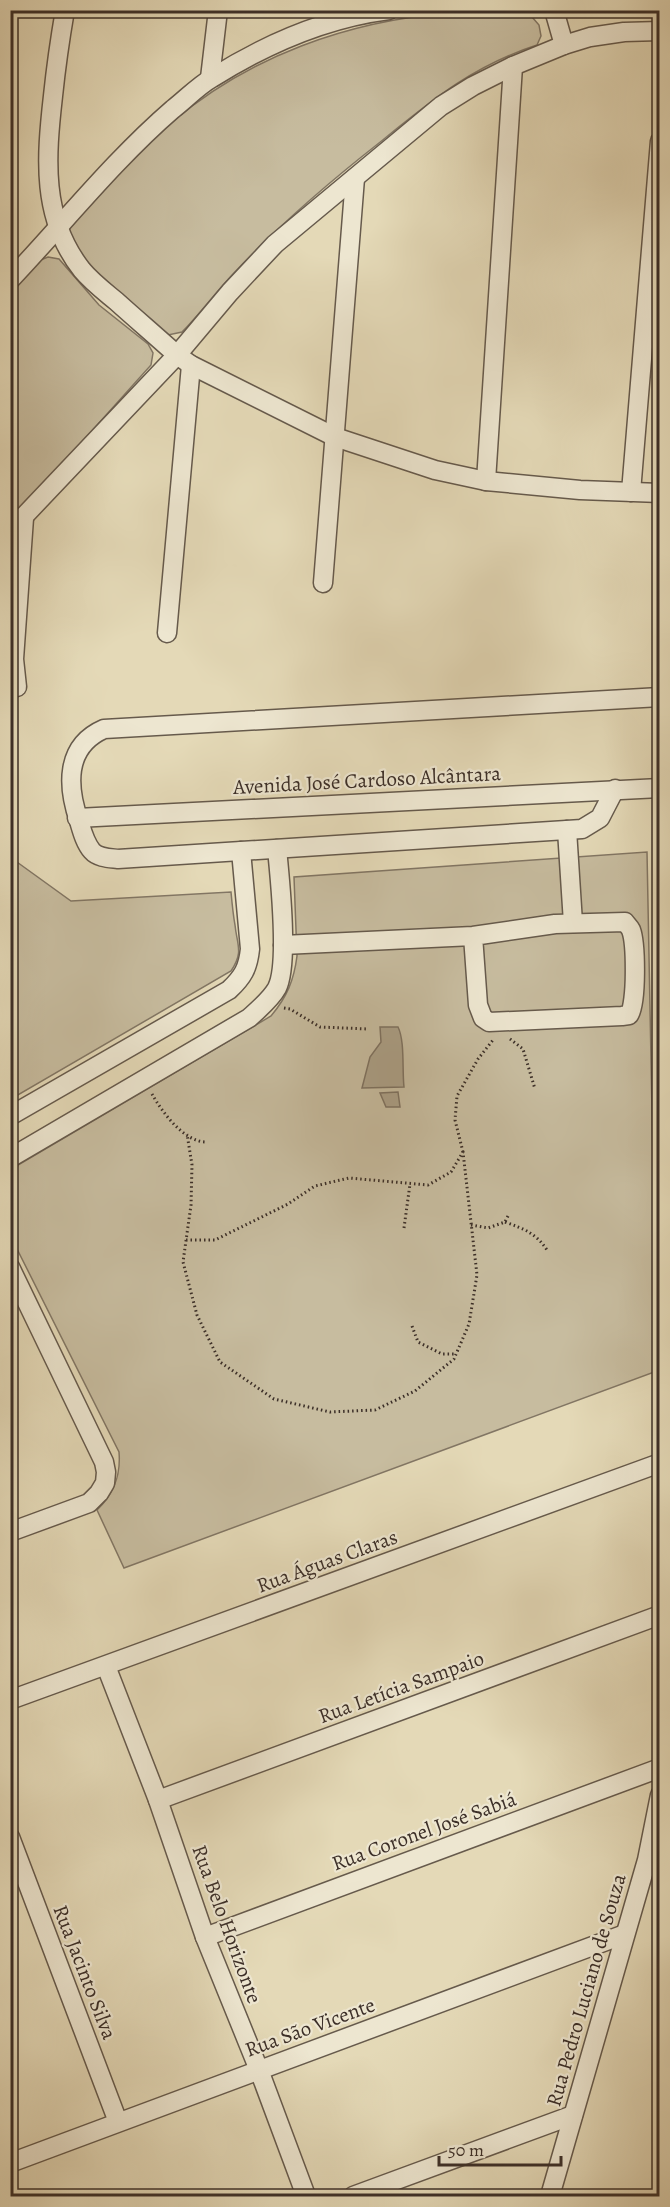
<svg xmlns="http://www.w3.org/2000/svg" width="670" height="2207" font-family="Alegreya,serif">
	<style>
		.green { fill: #c7bc9f; stroke: #827664; stroke-width: 1.5 }
		.water { fill: #ab9f86; stroke: #7f7260; stroke-width: 1.5 }
		.lines { fill: none; stroke-linecap: round; stroke-linejoin: round }
		.minor-casing { stroke: #665a4c; stroke-width: 21 }
		.path { stroke: #3c2f28; stroke-width: 3; stroke-dasharray: 1.5 3; stroke-linecap: butt }
		.minor { stroke: #ede6d0; stroke-width: 18 }
		.labels { text-anchor: middle; dominant-baseline: central; stroke-width: 4.5; stroke-linejoin: round; paint-order: stroke }
		.street-label { font-size: 21px; fill: #3c2f28; stroke: #ede6d0 }
	</style>
	<rect width="100%" height="100%" fill="#e4d9b7"/>
	<filter id="stains"><feTurbulence type="fractalNoise" baseFrequency=".00333" numOctaves="4"/><feColorMatrix values="0 0 0 0 .2 0 0 0 0 .09 0 0 0 0 .02 0 0 0 .5 -.17"/></filter>
	<radialGradient id="worn" r=".72"><stop offset=".6" stop-color="#630" stop-opacity="0"/><stop offset="1" stop-color="#630" stop-opacity=".3"/></radialGradient>
	<g class="green">
		<path d="M449,13L526,15L532,17L539,25L541,36L537,45C472,66 431,101 379,143C328,183 278,226 233,274C215,293 200,314 182,332L168,335L120,297L86,262L68,232L71,222C104,188 136,152 172,122C250,56 348,21 449,13Z"/>
		<path d="M48,257L59,259L99,305L148,344L153,353L151,365L11,521V291L38,261Z"/>
		<path d="M647,852L657,1371L124,1568L97,1510C114,1494 121,1476 119,1452L11,1237L10,1194L18,1165L271,1016C287,997 294,980 297,956L294,877Z"/>
		<path d="M10,857L71,901L231,892C232,903 233,914 235,925C237,945 244,952 231,971L11,1099Z"/>
	</g>
	<g class="water">
		<path d="M380,1027H398C405,1041 402,1070 404,1087L362,1088L370,1057L381,1042Z"/>
		<path d="M398,1092L400,1107H386L380,1093Z"/>
	</g>
	<g class="lines">
		<g class="minor-casing">
			<g id="minor">
				<path d="M65,10C60,39 56,67 53,96C46,158 41,218 82,270C92,282 104,291 116,301C136,319 157,337 177,355L191,365L335,437L435,470L486,481L580,490L660,493"/>
				<path d="M554,10L564,45"/>
				<path d="M210,78L218,10"/>
				<path d="M10,280C64,223 114,160 173,109C186,99 198,86 212,78C266,44 326,18 389,10"/>
				<path d="M486,481L513,66"/>
				<path d="M631,492L660,141"/>
				<path d="M10,531L177,355L230,292L275,244L441,106L473,86L513,66L564,45L590,37L624,32L660,31"/>
				<path d="M323,583L355,178"/>
				<path d="M167,633L191,365"/>
				<path d="M17,687L14,659L24,518"/>
				<path d="M615,789L600,818L582,829L118,859C110,858 98,858 92,851C85,843 82,831 79,821C67,786 65,746 104,729L660,697"/>
				<path d="M77,818L660,788"/>
				<path d="M567,830L573,923"/>
				<path d="M283,945L473,936L555,924L625,922C627,925 629,926 631,930C636,943 637,1004 629,1015L622,1016L489,1022L483,1018L478,1005L473,936"/>
				<path d="M10,1116L229,990C243,977 248,968 250,949L241,851"/>
				<path d="M10,1158L249,1018C259,1009 271,999 277,988C289,964 280,879 277,849"/>
				<path d="M10,1267L104,1462L106,1472L105,1483L99,1493L89,1503L10,1532"/>
				<path d="M106,1666L158,1800L205,1937L259,2070L306,2196"/>
				<path d="M10,1700L660,1463"/>
				<path d="M158,1800L660,1615"/>
				<path d="M10,1837L118,2122"/>
				<path d="M205,1937L660,1768"/>
				<path d="M10,2163L625,1934"/>
				<path d="M353,2196L573,2115"/>
				<path d="M550,2196L647,1860L660,1795"/>
			</g>
		</g>
		<g class="path">
			<path d="M284,1008L290,1009L320,1027L368,1029"/>
			<path d="M510,1039L523,1049L535,1089"/>
			<path d="M152,1094C162,1112 184,1142 206,1142"/>
			<path d="M463,1152L455,1120L457,1096L478,1059L493,1040"/>
			<path d="M505,1222C524,1229 536,1233 547,1250"/>
			<path d="M471,1225L488,1228L505,1222L509,1214"/>
			<path d="M404,1228L410,1184"/>
			<path d="M186,1240H215L288,1204L315,1186L349,1178L428,1185L451,1172L463,1152L477,1275L469,1324L454,1359L415,1391L375,1410L330,1412L274,1399L220,1362L197,1315L183,1262L191,1205L192,1165L187,1134"/>
			<path d="M412,1326L418,1342L442,1354H456"/>
		</g>
		<use href="#minor" class="minor"/>
	</g>
	<g class="labels">
		<g class="street-label">
			<text transform="translate(367 780) rotate(-3)">Avenida José Cardoso Alcântara</text>
			<text transform="translate(327 1561) rotate(-20)">Rua Águas Claras</text>
			<text transform="translate(401 1687) rotate(-20)">Rua Letícia Sampaio</text>
			<text transform="translate(424 1831) rotate(-20)">Rua Coronel José Sabiá</text>
			<text transform="translate(227 1924) rotate(70)">Rua Belo Horizonte</text>
			<text transform="translate(85 1972) rotate(69)">Rua Jacinto Silva</text>
			<text transform="translate(586 1990) rotate(-74)">Rua Pedro Luciano de Souza</text>
			<text transform="translate(310 2027) rotate(-20)">Rua São Vicente</text>
		</g>
	</g>
	<rect width="670" height="2207" fill="none" stroke="#e4d9b7" stroke-width="36"/>
	<rect x="12" y="12" width="646" height="2183" fill="none" stroke="#3c2f28" stroke-width="3"/>
	<rect x="18" y="18" width="634" height="2171" fill="none" stroke="#3c2f28" stroke-width="1.5"/>
	<path d="M439 2156v9h122v-9" fill="none" stroke="#3c2f28" stroke-width="3"/>
	<text x="448" y="2156" font-size="18" fill="#3c2f28" stroke="#ede6d0" stroke-width="4.5" paint-order="stroke">50 m</text>
	<rect width="100%" height="100%" filter="url(#stains)"/>
	<rect width="100%" height="100%" fill="url(#worn)"/>
</svg>
